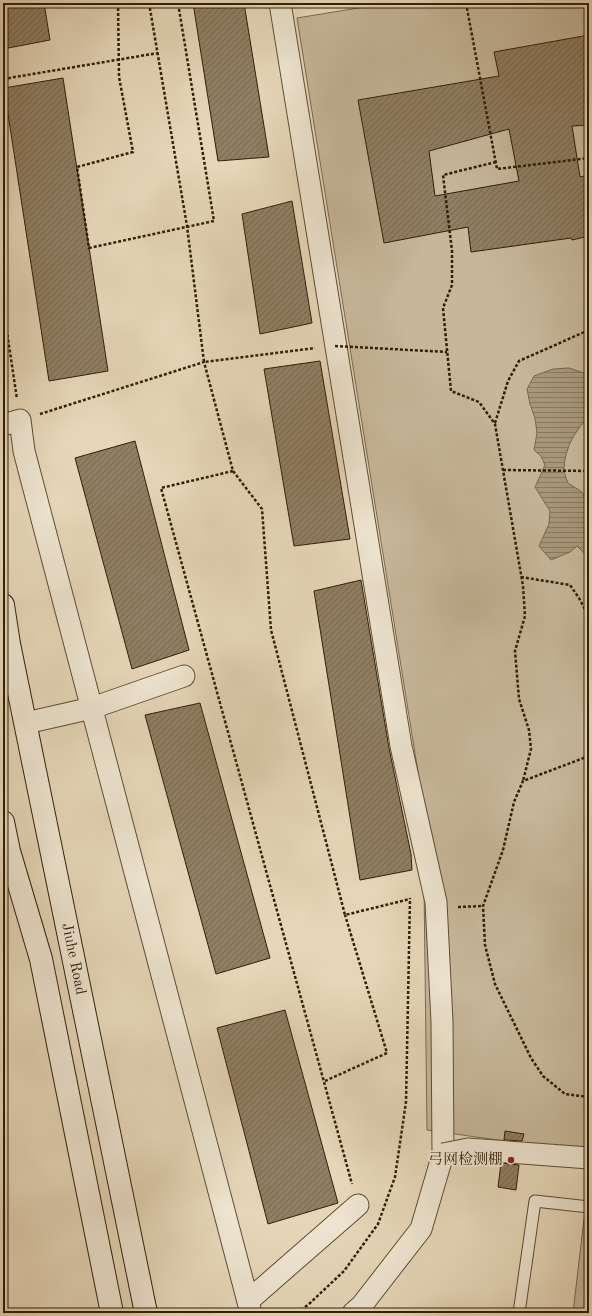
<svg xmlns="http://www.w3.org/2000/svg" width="592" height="1316" font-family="'Old Standard TT','Noto Serif SC',serif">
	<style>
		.green { fill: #c6b799; stroke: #7c6b50 }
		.water { fill: url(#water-rules); stroke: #78684d }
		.building { fill: url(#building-hatch); stroke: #311f07; fill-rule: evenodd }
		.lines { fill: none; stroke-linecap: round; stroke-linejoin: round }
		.lane-casing { stroke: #5e4d33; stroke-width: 13 }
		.street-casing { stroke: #5e4d33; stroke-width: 23 }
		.secondary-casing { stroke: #311f07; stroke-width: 24 }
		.path { stroke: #311f07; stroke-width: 2.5; stroke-dasharray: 3 2; stroke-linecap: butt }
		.lane { stroke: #eee4d0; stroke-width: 11 }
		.street { stroke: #eee4d0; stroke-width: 21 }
		.secondary { stroke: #eee4d0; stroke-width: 22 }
		.street-bridge-casing { stroke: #5e4d33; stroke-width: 23; stroke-linecap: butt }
		.path-bridge { stroke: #311f07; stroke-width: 2.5; stroke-dasharray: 3 2; stroke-linecap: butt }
		.street-bridge { stroke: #eee4d0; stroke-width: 21 }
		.poi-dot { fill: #8f2418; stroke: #eee4d0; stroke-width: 1.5 }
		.labels { text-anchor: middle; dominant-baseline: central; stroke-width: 4; stroke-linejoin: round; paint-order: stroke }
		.street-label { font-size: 15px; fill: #311f07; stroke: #eee4d0 }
		.poi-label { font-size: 15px; fill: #311f07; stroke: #eee4d0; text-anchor: end }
	</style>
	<defs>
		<pattern id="water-rules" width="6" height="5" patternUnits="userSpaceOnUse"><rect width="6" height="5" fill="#a8987b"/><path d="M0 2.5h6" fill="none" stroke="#897b63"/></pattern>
		<pattern id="building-hatch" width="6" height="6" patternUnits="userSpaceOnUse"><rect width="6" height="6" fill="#8f7e63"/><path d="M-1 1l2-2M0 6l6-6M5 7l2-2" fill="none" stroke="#756750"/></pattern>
	</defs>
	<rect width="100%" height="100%" fill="#e5d6b7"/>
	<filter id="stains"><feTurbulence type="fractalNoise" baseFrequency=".005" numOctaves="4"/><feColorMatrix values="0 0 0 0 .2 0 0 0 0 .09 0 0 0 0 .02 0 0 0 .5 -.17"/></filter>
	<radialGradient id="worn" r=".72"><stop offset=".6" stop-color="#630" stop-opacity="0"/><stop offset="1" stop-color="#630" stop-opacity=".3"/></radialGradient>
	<g class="green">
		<path d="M389,3H589V1153L427,1130L423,803L297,18Z"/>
		<path d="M584,1219H589V1313H573Z"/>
	</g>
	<path class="water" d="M569,368L584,373L589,380V417C575,430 565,448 564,468C564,473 566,478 568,483L582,492L589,508V558L577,546L570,552L551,560L539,546L549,524L550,511L535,487L545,465L541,456L534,450L537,433L535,418L530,404L527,389L534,376L553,369Z"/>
	<g class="building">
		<path d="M3,3H44L50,40L3,49Z"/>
		<path d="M193,3H244L269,157L218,161Z"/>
		<path d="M589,35V125L572,126L580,177L589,175V236L572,240L571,238L471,252L468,227L384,243L358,100L499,76L494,52ZM509,129L519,181L435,196L429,151Z"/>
		<path d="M63,78L108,371L49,381L4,88Z"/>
		<path d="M292,201L312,323L260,334L242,214Z"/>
		<path d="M320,361L350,539L294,546L264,369Z"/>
		<path d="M135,441L189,650L132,669L75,458Z"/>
		<path d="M361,580L389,748L411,854L412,870L360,880L314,591Z"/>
		<path d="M200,703L270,958L216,974L145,715Z"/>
		<path d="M285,1010L338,1203L268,1224L217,1028Z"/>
		<path d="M505,1131L524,1134L522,1141L504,1140Z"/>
		<path d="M501,1163L519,1165L516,1190L498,1187Z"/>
	</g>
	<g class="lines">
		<g class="lane-casing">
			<path id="lane" d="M519,1313L535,1201L589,1207"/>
		</g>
		<g class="street-casing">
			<g id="street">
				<path d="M280,3L401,746L436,902L442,1022L443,1154L421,1229L362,1305L353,1313"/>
				<path d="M3,425L20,420L24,451L251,1313"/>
				<path d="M26,723L92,708L184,676"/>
				<path d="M248,1301L358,1205"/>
			</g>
		</g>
		<g class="secondary-casing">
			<g id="secondary">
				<path id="s1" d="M3,605L9,644L146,1313"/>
				<path d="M3,822L9,851L41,959L112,1313"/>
			</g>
		</g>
		<g class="path">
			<path d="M149,3L187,226L204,362L315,348"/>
			<path d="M466,3L497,169L589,158"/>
			<path d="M3,79L158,53"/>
			<path d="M496,162L443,175L452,251V285L443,308L451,391L479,402L495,424L523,586L525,616L515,651L519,699L529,730L531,749L523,781"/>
			<path d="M3,305L17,399"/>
			<path d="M40,414L204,362L233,471L262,509L271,630L345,915L410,899"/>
			<path d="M495,423L508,381L519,361L589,330"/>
			<path d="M503,470L589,471"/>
			<path d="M233,471L161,488L352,1184"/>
			<path d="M521,577L570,585L579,598L589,617"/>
			<path d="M458,907L483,906"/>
			<path d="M325,1081L387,1053L345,915"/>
			<path d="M297,1313L309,1304L344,1271L378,1224L395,1177L406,1102L410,898"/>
		</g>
		<use href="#lane" class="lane"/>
		<use href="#street" class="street"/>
		<use href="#secondary" class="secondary"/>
		<g class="street-bridge-casing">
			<path id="street-bridge" d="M443,1154L468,1149L589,1158"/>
		</g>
		<g class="path-bridge">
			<path d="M118,3L119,77L133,152L77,167L89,248L214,221L178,3"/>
			<path d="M335,346L447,352"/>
			<path d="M589,756L523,781L514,802L503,850L483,906L485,945L495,984L531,1058L543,1076L565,1094L589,1097"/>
		</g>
		<use href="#street-bridge" class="street-bridge"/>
	</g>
	<circle class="poi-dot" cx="511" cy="1160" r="4"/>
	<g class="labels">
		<g class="street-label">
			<text stroke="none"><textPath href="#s1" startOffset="361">Jiuhe Road</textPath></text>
		</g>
		<g class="poi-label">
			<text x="503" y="1160">弓网检测棚</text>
		</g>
	</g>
	<rect width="592" height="1316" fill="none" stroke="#e5d6b7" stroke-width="16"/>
	<rect x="4" y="4" width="584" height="1308" fill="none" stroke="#311f07" stroke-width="2"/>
	<rect x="8" y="8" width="576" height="1300" fill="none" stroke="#311f07"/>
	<rect width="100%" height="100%" filter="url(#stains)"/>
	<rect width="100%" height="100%" fill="url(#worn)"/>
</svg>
